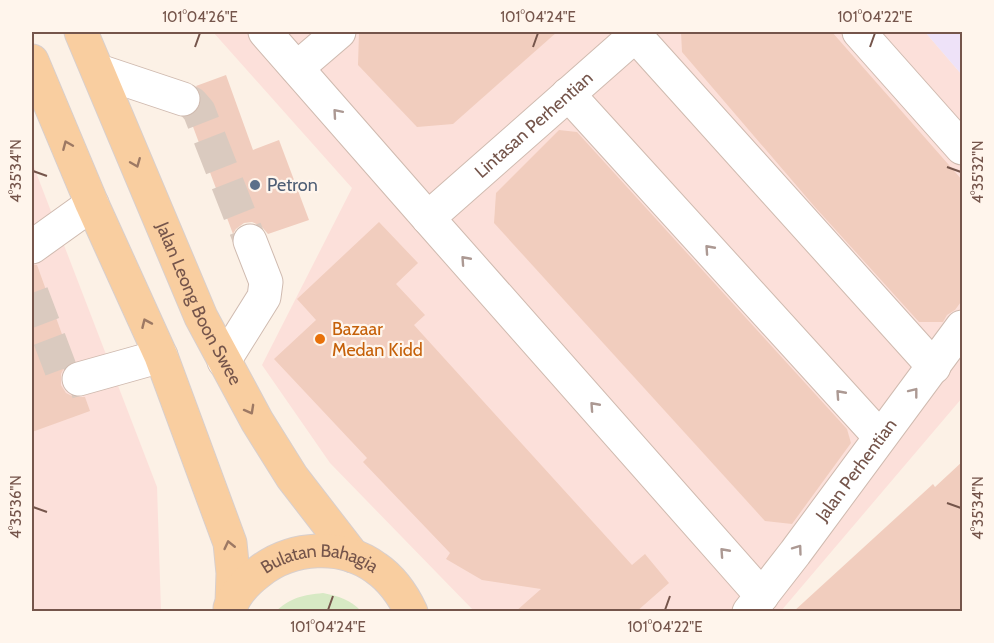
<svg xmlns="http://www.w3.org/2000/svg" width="994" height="643" font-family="Cabin,sans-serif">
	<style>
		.commercial { fill: #fce0da }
		.education { fill: #eee2f8 }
		.green { fill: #d7e9c4 }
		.building { fill: #f1cdbe }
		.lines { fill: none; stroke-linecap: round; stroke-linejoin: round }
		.minor-tunnel { stroke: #dacabf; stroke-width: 33; stroke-dasharray: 33 16; stroke-linecap: butt }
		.minor-casing { stroke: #cfbaaf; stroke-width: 35 }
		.major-casing { stroke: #d8cfcd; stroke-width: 35 }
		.minor { stroke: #fff; stroke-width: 33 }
		.major { stroke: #f9cea0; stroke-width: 33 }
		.oneway { stroke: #ac9993 }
		.oneway2 { stroke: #9d7964 }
		.ticks { fill: none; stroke: #75554b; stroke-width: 2 }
		.service-dot { fill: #5c6f8a; stroke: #fff5ec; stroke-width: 2 }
		.food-dot { fill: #e8710a; stroke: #fff5ec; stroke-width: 2 }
		.labels { text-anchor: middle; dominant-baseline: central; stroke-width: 4.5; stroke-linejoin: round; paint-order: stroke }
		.street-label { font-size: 18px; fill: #75554b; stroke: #fff5ec }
		.service-label { font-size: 18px; fill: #4e5e75; stroke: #fff5ec; text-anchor: start }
		.food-label { font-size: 18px; fill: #c56008; stroke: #fff5ec; text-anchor: start }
		.neatline { fill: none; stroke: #75554b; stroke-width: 2 }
		.ticks-label { font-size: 15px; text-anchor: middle; fill: #75554b }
	</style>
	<rect width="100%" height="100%" fill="#fcf1e6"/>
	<g class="commercial">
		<path d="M213,32H925L962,75V398L781,611H474L330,463L262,365L352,188Z"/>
		<path d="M32,162L157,487L161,611H32Z"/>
	</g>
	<path class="education" d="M925,32H962V75Z"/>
	<path class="green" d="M323,593C338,596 351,600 361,611H276C292,597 303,595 323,593Z"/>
	<g class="building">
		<path d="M359,32H557L453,124L417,127L358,65Z"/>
		<path d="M681,32H832L963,181V299L955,310L947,315L943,322H919L814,206L682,52Z"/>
		<path d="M226,75L253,150L279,140L309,220L268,234L261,226L252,222L244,223L236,229L233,234L189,116L196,113L201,104V95L196,86Z"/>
		<path d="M559,130L577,132L847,429L851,443L792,524L765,521L494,223L496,193Z"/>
		<path d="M379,222L418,263L396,284L425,315L414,325L632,565L645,554L669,583L636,612H515L541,589L482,580L446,559L450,553L363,462L367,458L274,359L316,320L297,299Z"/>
		<path d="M32,265H37L72,362L65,366L61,374V385L66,393L74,397H85L90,411L32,432Z"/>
		<path d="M963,461V612H793L933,484L935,487Z"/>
	</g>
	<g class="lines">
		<g class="minor-tunnel">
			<path d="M183,99L192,103L199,111L250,241"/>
			<path d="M32,293L66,383L79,379"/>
		</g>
		<g class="minor-casing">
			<g id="minor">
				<path d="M265,32L428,218L762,596"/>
				<path d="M859,32L962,148"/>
				<path d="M635,35L934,367"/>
				<path d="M297,68L339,32"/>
				<path d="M99,71L183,99"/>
				<path d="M568,94L880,437"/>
				<path id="s1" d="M428,218L639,32"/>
				<path d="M32,247L92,204"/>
				<path d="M224,361L264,297L266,282L250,241"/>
				<path d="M79,379L161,356"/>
				<path id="s2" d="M749,612L795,553L962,327"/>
			</g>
		</g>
		<g class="major-casing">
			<g id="major">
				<path id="s3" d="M81,32L201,317L257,421L292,477L353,556"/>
				<path d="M32,61L92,204L161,356L230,543L233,573L232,603"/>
				<path id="s4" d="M230,608C235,594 247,581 259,572C292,546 342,543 376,568C392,579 403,595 411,612"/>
			</g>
		</g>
		<use href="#minor" class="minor"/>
		<use href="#major" class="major"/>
	</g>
	<defs><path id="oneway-chevron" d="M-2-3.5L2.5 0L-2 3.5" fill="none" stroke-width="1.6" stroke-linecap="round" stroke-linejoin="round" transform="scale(1.5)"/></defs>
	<g class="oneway">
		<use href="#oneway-chevron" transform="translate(337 113) rotate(-131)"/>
		<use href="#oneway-chevron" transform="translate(709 249) rotate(-132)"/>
		<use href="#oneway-chevron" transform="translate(465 260) rotate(-132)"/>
		<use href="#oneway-chevron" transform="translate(914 392) rotate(-52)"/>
		<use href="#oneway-chevron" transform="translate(840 394) rotate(-132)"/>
		<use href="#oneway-chevron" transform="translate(594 406) rotate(-132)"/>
		<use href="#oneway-chevron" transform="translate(798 549) rotate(-54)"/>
		<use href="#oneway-chevron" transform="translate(724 552) rotate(-132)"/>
	</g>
	<g class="oneway2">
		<use href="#oneway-chevron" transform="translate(67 145) rotate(-113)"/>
		<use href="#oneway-chevron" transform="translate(136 163) rotate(68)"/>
		<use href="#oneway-chevron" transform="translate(146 323) rotate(-114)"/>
		<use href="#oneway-chevron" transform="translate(250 410) rotate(61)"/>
		<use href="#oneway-chevron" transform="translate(229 545) rotate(-103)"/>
	</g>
	<path class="ticks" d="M195,47L200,33M533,47L538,33M870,47L875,33M947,167L961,172M33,171L47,176M947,503L961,508M33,507L47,512M328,610L333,596M665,610L670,596"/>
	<circle class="service-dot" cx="255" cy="185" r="6"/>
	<circle class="food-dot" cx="320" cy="339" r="6"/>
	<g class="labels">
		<g class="street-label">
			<text stroke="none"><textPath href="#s1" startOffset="141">Lintasan Perhentian</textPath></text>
			<text stroke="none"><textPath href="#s3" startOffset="296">Jalan Leong Boon Swee</textPath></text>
			<text stroke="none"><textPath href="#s2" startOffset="178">Jalan Perhentian</textPath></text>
			<text stroke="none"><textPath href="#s4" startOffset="112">Bulatan Bahagia</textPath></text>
		</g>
		<g class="service-label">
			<text x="267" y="185">Petron</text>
		</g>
		<g class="food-label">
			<text x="332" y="329">Bazaar<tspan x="332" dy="21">Medan Kidd</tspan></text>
		</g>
	</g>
	<rect width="994" height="643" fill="none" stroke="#fff5ec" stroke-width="66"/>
	<rect x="33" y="33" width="928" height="577" class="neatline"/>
	<g class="ticks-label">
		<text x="200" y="22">101°04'26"E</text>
		<text x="538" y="22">101°04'24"E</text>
		<text x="875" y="22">101°04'22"E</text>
		<text transform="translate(16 171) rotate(-90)" y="5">4°35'34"N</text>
		<text transform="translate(978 172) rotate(-90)" y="5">4°35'32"N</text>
		<text transform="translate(16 507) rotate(-90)" y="5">4°35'36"N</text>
		<text transform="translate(978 508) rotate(-90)" y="5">4°35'34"N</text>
		<text x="328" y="632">101°04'24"E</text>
		<text x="665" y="632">101°04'22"E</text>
	</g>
</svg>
